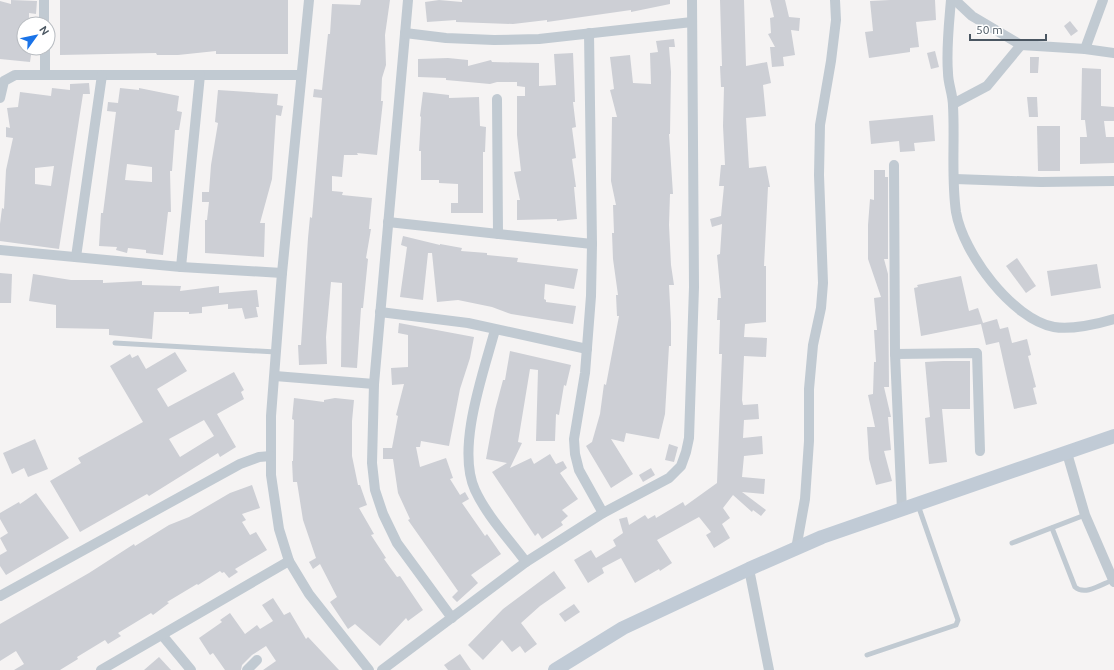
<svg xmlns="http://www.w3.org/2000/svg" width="1114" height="670" font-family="Ubuntu,sans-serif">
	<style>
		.building { fill: #cdcfd5; fill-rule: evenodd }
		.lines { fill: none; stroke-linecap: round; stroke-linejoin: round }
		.lane { stroke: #c1cad2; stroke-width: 5 }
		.street { stroke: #c1cad2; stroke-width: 10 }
		.secondary { stroke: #c1cbd6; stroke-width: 14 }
	</style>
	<rect width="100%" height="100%" fill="#f5f3f3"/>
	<g class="building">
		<path d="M11,0L37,1L36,14L29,13V22H24V48H32L30,62L0,59V1L11,4Z"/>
		<path d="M60,0H288V54H216V51L178,55H157L156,53L60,55Z"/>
		<path d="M361,0H390L385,35L386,65L382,78L381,101H383L377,155L357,153L358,155H344L342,177L332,176V191L343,192L342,195L372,198L369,229H371L366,258L368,259L363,308H361L357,368L341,367L342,283L331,282L326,337L327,364L299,365L298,345H301L308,238L310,217L312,218L322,98L313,97L314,89L322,90L328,34H330L332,4L360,5Z"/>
		<path d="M439,0L462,2V0H670V4L631,12V10L547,22V20L513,24L456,22V20L427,22L425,2Z"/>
		<path d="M720,0H744L746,66L767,62L771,83L763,85L766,116L746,118L749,168L766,166L770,187H768L764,266H766V322L745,324L744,337L767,338L766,357L744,356L742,400L743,405L758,404L759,419L744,420L743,438L762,436L763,454L744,456L742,477L765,479L764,494L742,492L766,510L761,516L753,510L752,512L733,495L723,508L730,518L722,524L730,538L714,548L706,535L711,532L699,517L657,540L672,563L660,571L659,569L635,583L621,558L602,568L604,573L588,583L574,560L591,550L596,558L616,546L613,540L623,533L619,519L627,517L629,525L645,515L648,519L655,515L656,518L683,502L685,506L717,483L722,354H719L720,320H717L718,298H721L717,255L720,254L722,224L712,227L710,219L721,216L724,186H719L721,165H725L723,126L724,87H721L720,66H722Z"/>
		<path d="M770,0H785L789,17L800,18L799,31L791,30L795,55L783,57L784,66L772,67L770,47H775L768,34L771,33L770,18L774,17Z"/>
		<path d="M890,0H935L936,20L916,22L919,47L910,48V52L869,58L865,32L873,31L870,1Z"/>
		<path d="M1070,21L1078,31L1071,36L1064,26Z"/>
		<path d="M674,39L675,47H669L671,72L670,134H669L673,194H670L669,225L671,265L674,285H669L671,323V346H669L665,414L659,439L626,433L624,442L611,439L633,474L611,488L586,446L592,442L600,414L604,384L606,385L619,316H617L616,295H618L613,259L612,233H614L613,205H616L611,181L612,117H617L610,90L614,89L610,57L630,55L633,83L651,84L650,53L658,52L656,41Z"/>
		<path d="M935,51L939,67L931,69L927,53Z"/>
		<path d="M573,53L575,102H573L576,127L572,128L576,158L572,159L576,187H574L577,219L557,221V219L517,220V200H520L514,172L521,171L517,135V96H525V87L517,86V82H497L490,84L446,80V78L418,77V59L448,58L468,60V66L491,60L492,62L539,63V86L556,85L554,54Z"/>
		<path d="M1030,57H1039L1038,73H1030Z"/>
		<path d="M1082,68L1101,69V106L1114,107V121H1104L1106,137H1114V163L1080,164V137H1087L1085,120H1081Z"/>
		<path d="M89,83L90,94H83L59,249L0,241V224L2,208L4,209L6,170L13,138L6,137V127L10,128L7,108L18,107L20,92L51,96L52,88L70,90V84ZM54,166L51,186L35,184V168Z"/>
		<path d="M120,88L139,90V88L179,96L177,111L182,112L179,130H175L172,171H170L171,212H168L163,255L146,253V250L128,248L127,253L116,250L117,247L99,246L101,213H103L116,112L107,111L108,102L118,103ZM127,164L152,167V182L125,180Z"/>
		<path d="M218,90L278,94L277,105L283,106L281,116L276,115L272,179L260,223H265L264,257L205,253V220H207L209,202H202V192H209L211,165L218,123L215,122Z"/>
		<path d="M423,92L449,95V98L479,97L480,126L486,127L485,152H483V213H451V203H458V184L439,183V180H421V151H419L421,117L420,116Z"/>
		<path d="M1027,97H1037L1038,117H1029Z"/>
		<path d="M933,115L935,141L914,143L915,151L900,152L899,141L871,144L869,121Z"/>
		<path d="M1037,126H1060V171H1038Z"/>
		<path d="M874,170H885V177H888V259H884L888,274L889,387H884L891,417H888L891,450L884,451L892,481L876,485L869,459L867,427H875L868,395L873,394L874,362H876L874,330H877L874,298L881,297L868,259V225L870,199L874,200Z"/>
		<path d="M403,236L440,245V244L462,248L461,251L487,253V255L518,258L517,262L578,269L574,289L545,284L544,299L546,300V302L576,306L573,324L511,314L492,307L458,300L437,302L432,253H428L423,300L400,297L407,247L401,245Z"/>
		<path d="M1017,258L1036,286L1026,293L1006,266Z"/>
		<path d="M1097,264L1101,288L1051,296L1047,271Z"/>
		<path d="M0,273L12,274L11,303H0Z"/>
		<path d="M33,274L71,280H103V283L142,281V285L181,286L180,291L219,286V293L257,290L259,307H256L258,317L245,319L242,308L228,309V304L202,307V313L189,314V312H154L152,339L109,335V329L56,328V305L29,301Z"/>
		<path d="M961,276L969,311L978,308L983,323L997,319L1000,329L1008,327L1012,343L1027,339L1031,355L1028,356L1036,387L1033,388L1037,404L1014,409L999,342L986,345L981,324L921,336L914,288L918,287L917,285Z"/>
		<path d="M399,323L474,337L470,358L460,389L449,446L421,441L420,447H416L420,467L446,458L453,478L450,479L460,495L465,492L469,499L462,503L485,536L487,534L501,554L471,575L478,583L457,602L452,597L458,591L408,520L410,519L398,493L393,459H383V448H392L398,416L396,415L404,384L392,385L391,368L408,367V335L398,333Z"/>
		<path d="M510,351L571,365L566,386L564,385L559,415L556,414L555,441H536L538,370L530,369L518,442L522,443L510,468L531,458L534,464L550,454L556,464L563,461L567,468L560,473L578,499L562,510L568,516L561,522L563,525L542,539L538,533L535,536L492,472L507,463L486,459L495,410L503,380H505Z"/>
		<path d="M175,352L187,371L157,389L168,407L234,372L244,390L241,392L244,399L217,414L236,447L220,457L218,453L149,496L147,494L80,532L50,481L81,463L78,458L143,422L110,366L130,354L132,358L138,355L146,369ZM204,420L214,436L180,457L169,439Z"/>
		<path d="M943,361H970V409H942L947,462L929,464L925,418L930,417L925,362Z"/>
		<path d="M294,398L324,402V400L335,398L354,400L352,421V456L358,485H360L367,505L359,508L374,534L371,535L386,558L384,559L397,577L400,576L423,610L408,621L406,618L380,646L355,624L348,629L330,602L337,597L320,564L313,569L309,562L316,558L303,520L297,482H293L292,461H293L294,420L292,419Z"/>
		<path d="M35,439L48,469L28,477L24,468L12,474L3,453Z"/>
		<path d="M669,444L678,447L674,462L665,460Z"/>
		<path d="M651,468L655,475L643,482L639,475Z"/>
		<path d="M252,485L260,508L242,514L246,520L242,522L250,535L256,532L267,550L235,569L238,572L229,578L224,572L222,573L220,571L198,585L197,584L167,602L169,603L153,615L151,613L118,633L121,636L108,644L105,640L77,657L78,659L60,670H14L24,664L16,651L0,661V624L89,573L134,544L135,546L169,525L189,517L230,493Z"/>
		<path d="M36,493L69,538L6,575L0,566V555L7,551L0,538L8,533L0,519V513L19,502L20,504Z"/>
		<path d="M554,571L566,588L540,606L521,623L537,644L525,653L520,646L512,652L502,640L483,660L468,645L503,609Z"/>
		<path d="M273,598L284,615L290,612L306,639L308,637L339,670H263L276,661L266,646L252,655L242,665L241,670H225L213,653L210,655L199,638L222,622L220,620L230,613L245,634L257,625L260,629L273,621L262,605Z"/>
		<path d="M574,604L580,612L565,622L559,614Z"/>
		<path d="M460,654L471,670H448L444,665Z"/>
		<path d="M159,657L171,670H144Z"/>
	</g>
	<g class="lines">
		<g class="lane">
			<path d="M115,343L276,352"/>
			<path d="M1052,528L1075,587C1085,596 1102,584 1113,580"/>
			<path d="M1012,543L1085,515"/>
			<path d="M867,655L956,625L958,620L918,505"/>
		</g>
		<g class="street">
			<path d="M44,0V24"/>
			<path d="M309,0L282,273L271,416V475L279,529L289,561L309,594L369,670"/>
			<path d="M408,0L374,384L372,463L375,490L383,514L397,543L452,618"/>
			<path d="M951,0C949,24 946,49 948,73C948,84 953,94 953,106C955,141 951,177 956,212C963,253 1012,319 1054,327C1071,330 1098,324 1114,319"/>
			<path d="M955,0L972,16L1021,45"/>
			<path d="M405,33L446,38L494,40L539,39L692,22"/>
			<path d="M589,33L592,244L591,296L585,373L574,439L575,454L579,470L603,513"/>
			<path d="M45,48V74"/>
			<path d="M1085,49L1103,0"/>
			<path d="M0,98L4,81L15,75H300"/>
			<path d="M497,99L498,234"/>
			<path d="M953,104L987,86L1021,45L1085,49L1114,53"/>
			<path d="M894,165L895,354L902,510"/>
			<path d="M955,179L1041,182L1114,181"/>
			<path d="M388,222L592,244"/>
			<path d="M0,250L181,267L282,273"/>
			<path d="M76,257L102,75"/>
			<path d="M181,267L200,75"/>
			<path d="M380,312L468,323L587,349"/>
			<path d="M495,330C483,374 456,448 475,490C487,516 509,539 526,562"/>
			<path d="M895,354L977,353L980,451"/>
			<path d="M275,376L374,384"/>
			<path d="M1067,453L1085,515L1114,582"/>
			<path d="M796,549L805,499L809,441V389L813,345L821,308L823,283L819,175L820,125L831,61L836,20L835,0"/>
			<path d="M749,569L769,670"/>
			<path d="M0,596L240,464L259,457L271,456"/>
			<path d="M162,635L191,670"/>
			<path d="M101,670L289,561"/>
			<path d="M247,670L257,660"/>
			<path d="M382,670L526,562L603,513L669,478L681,466L686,452L689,438L694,287L692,0"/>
		</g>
		<path class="secondary" d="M555,670L623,628L749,569L822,537L1114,436"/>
	</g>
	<g transform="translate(36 36) rotate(57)"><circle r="19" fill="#ffffff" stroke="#b7bbc0"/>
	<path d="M0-3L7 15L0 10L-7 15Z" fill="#1a73e8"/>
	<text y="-6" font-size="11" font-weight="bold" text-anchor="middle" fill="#4a5661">N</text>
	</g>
	<path d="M970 34v6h76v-6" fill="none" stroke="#4a5661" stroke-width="2"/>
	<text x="976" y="34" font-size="12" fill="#4a5661" stroke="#ffffff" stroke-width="3" paint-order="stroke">50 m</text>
</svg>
